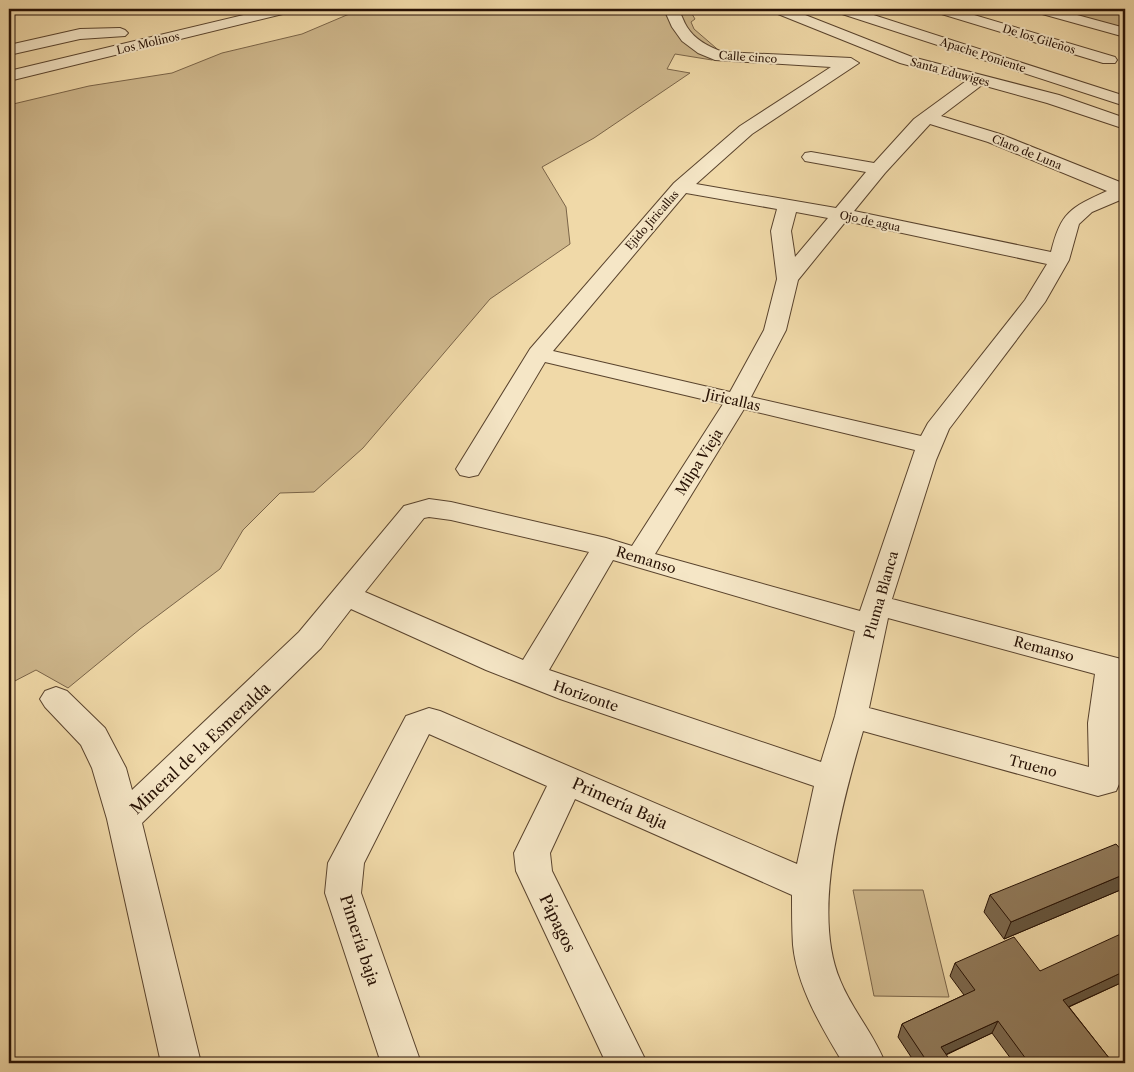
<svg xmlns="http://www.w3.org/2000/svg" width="1134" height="1072" font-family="'Libre Caslon Text',serif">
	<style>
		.green { fill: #ceb78c; stroke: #7a6448 }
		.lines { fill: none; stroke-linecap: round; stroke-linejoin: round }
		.minor-casing { stroke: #59432d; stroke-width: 2 }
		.minor { fill: #f5e6c6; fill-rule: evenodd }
		.wall { fill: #7c684d; stroke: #271104 }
		.shaded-wall { fill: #65553e; stroke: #271104 }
		.building { fill: #907959; stroke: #271104 }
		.labels { text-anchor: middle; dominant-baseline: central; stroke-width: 4; stroke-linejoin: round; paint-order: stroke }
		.far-street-label { font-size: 11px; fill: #271104; stroke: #f5e6c6 }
		.street-label { font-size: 14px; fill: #271104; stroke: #f5e6c6 }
		.near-street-label { font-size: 16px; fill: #271104; stroke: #f5e6c6 }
	</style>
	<rect width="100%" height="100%" fill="#f0d9a8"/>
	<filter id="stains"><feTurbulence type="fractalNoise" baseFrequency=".004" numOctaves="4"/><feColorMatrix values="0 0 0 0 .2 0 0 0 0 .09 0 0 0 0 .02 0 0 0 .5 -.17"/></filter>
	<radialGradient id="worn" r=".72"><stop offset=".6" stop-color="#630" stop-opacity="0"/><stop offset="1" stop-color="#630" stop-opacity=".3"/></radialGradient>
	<g class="green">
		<path d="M361,9H689L695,19L691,22L694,29L723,54L712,60L675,54L667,69L690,73L594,138L542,167L566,207L570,244L490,299L363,448L314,492L280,493L243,530L220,569L140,629L68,688L36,670L9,684V105L89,86L172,73L222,53L302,34Z"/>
		<path d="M1055,9H1112L1125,20V28Z"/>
		<path d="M853,890H923L949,997L874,996Z"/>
	</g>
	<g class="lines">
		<g class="minor-casing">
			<g id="minor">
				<path d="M269,9H293L291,12L9,81V71Z"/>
				<path d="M664,9H678C682,15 683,21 687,27C695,40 709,47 723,52L851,58L859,63L752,134L696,184L836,208L866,172L805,161L802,157L805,153L811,152L874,163L914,119L966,81L900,63L773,12L771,9H790L912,57L1059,95L1125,118V129L1047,103L982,85L941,116L1000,134L1125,184V198L1092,212L1079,224L1069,260L1045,302L949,429L936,460L892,599L1125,660V683L1120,723L1123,775L1116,791L1098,796L863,731C843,800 811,912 840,980C852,1010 874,1034 885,1063H843C822,1028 797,987 793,945C792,929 792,912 792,895L575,799L550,853L552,871L647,1063H606L516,871L514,853L547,786L429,734L364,863L361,893L421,1063H381L325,893L328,863L406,716L429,708L440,711L797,864L814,786L560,699L486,670L351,609L321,648L142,823L201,1063H161L107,819L92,768L81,745L45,707L40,699L45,691L56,687L67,691L105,728L126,768L132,790L299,632L404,506L429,499L451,502L606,538L632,546L723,404L545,362L478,475L469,477L460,475L456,469L530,349L674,183L740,126L831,67L715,60L698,53L682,41L672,27ZM930,124L988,142L1107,191C1070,208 1061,212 1051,252L854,211L885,173ZM686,193L777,209L771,231L777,279L764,330L730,392L553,351ZM796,212L828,218L795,257L791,231ZM846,221L1047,264L1025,300L928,423L921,436L751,397L786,330L798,280ZM744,409L915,450L860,611L655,554ZM429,517L451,520L589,552L523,660L365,592L424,518ZM613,560L855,631L835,716L821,762L549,670ZM888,618L1095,674L1088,723L1089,767L869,708Z"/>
				<path d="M834,9H855L1125,96V106L836,12Z"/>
				<path d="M933,9H954L1115,57L1117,60L1115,63H1103L935,12Z"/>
				<path d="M1033,9H1055L1125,28V37L1035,12Z"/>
				<path d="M1116,9H1125V14Z"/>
				<path d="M120,28L125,30L128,33L125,36L80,39L9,55V45L80,29Z"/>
			</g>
		</g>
		<use href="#minor" class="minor"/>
	</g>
	<g class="wall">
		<path d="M1125,854V888L1004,939L984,912L990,895Z"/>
		<path d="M955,963L1040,971L1125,981L1069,1007L1113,1063H1125H1014L992,1033L946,1055L952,1063H915L898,1037L902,1024L964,995L950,976Z"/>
	</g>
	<g class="shaded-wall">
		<path d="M1125,874V888L1004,939L1011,922Z"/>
		<path d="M1125,971V981L1057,1012L1063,1000Z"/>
		<path d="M998,1021L992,1033L936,1059L941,1047Z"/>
	</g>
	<g class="building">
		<path d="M1116,844L1125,854V874L1011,922L990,895Z"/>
		<path d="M1125,932V971L1063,1000L1113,1063L1125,1057V1063H1029L998,1021L941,1047L952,1063H928L902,1024L975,990L955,963L1014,937L1040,971Z"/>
	</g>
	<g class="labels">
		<g class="far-street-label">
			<text transform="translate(1039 39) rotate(17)">De los Gileños</text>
			<text transform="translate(148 43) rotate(-13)">Los Molinos</text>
			<text transform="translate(983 55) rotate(18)">Apache Poniente</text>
			<text transform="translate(748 57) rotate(4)">Calle cinco</text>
			<text transform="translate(950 72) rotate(15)">Santa Eduwiges</text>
			<text transform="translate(1027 152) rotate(22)">Claro de Luna</text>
			<text transform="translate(652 220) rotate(-49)">Ejido Jiricallas</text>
			<text transform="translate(870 221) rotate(12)">Ojo de agua</text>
		</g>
		<g class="street-label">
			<text transform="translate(733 400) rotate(13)">Jiricallas</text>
			<text transform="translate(699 462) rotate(-58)">Milpa Vieja</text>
			<text transform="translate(646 560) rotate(17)">Remanso</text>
			<text transform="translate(881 595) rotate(-74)">Pluma Blanca</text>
			<text transform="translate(1044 649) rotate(15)">Remanso</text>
			<text transform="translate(586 696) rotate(19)">Horizonte</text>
			<text transform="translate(1033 766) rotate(15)">Trueno</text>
		</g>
		<g class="near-street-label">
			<text transform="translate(200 748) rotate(-43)">Mineral de la Esmeralda</text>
			<text transform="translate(620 803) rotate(24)">Primería Baja</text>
			<text transform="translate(558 923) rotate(64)">Pápagos</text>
			<text transform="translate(360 940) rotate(72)">Pimería baja</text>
		</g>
	</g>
	<rect width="1134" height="1072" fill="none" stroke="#f0d9a8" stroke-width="30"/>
	<rect x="10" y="10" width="1114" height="1052" fill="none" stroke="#271104" stroke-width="2.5"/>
	<rect x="15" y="15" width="1104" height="1042" fill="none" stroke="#271104"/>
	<rect width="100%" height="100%" filter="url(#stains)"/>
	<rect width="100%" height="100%" fill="url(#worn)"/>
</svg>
